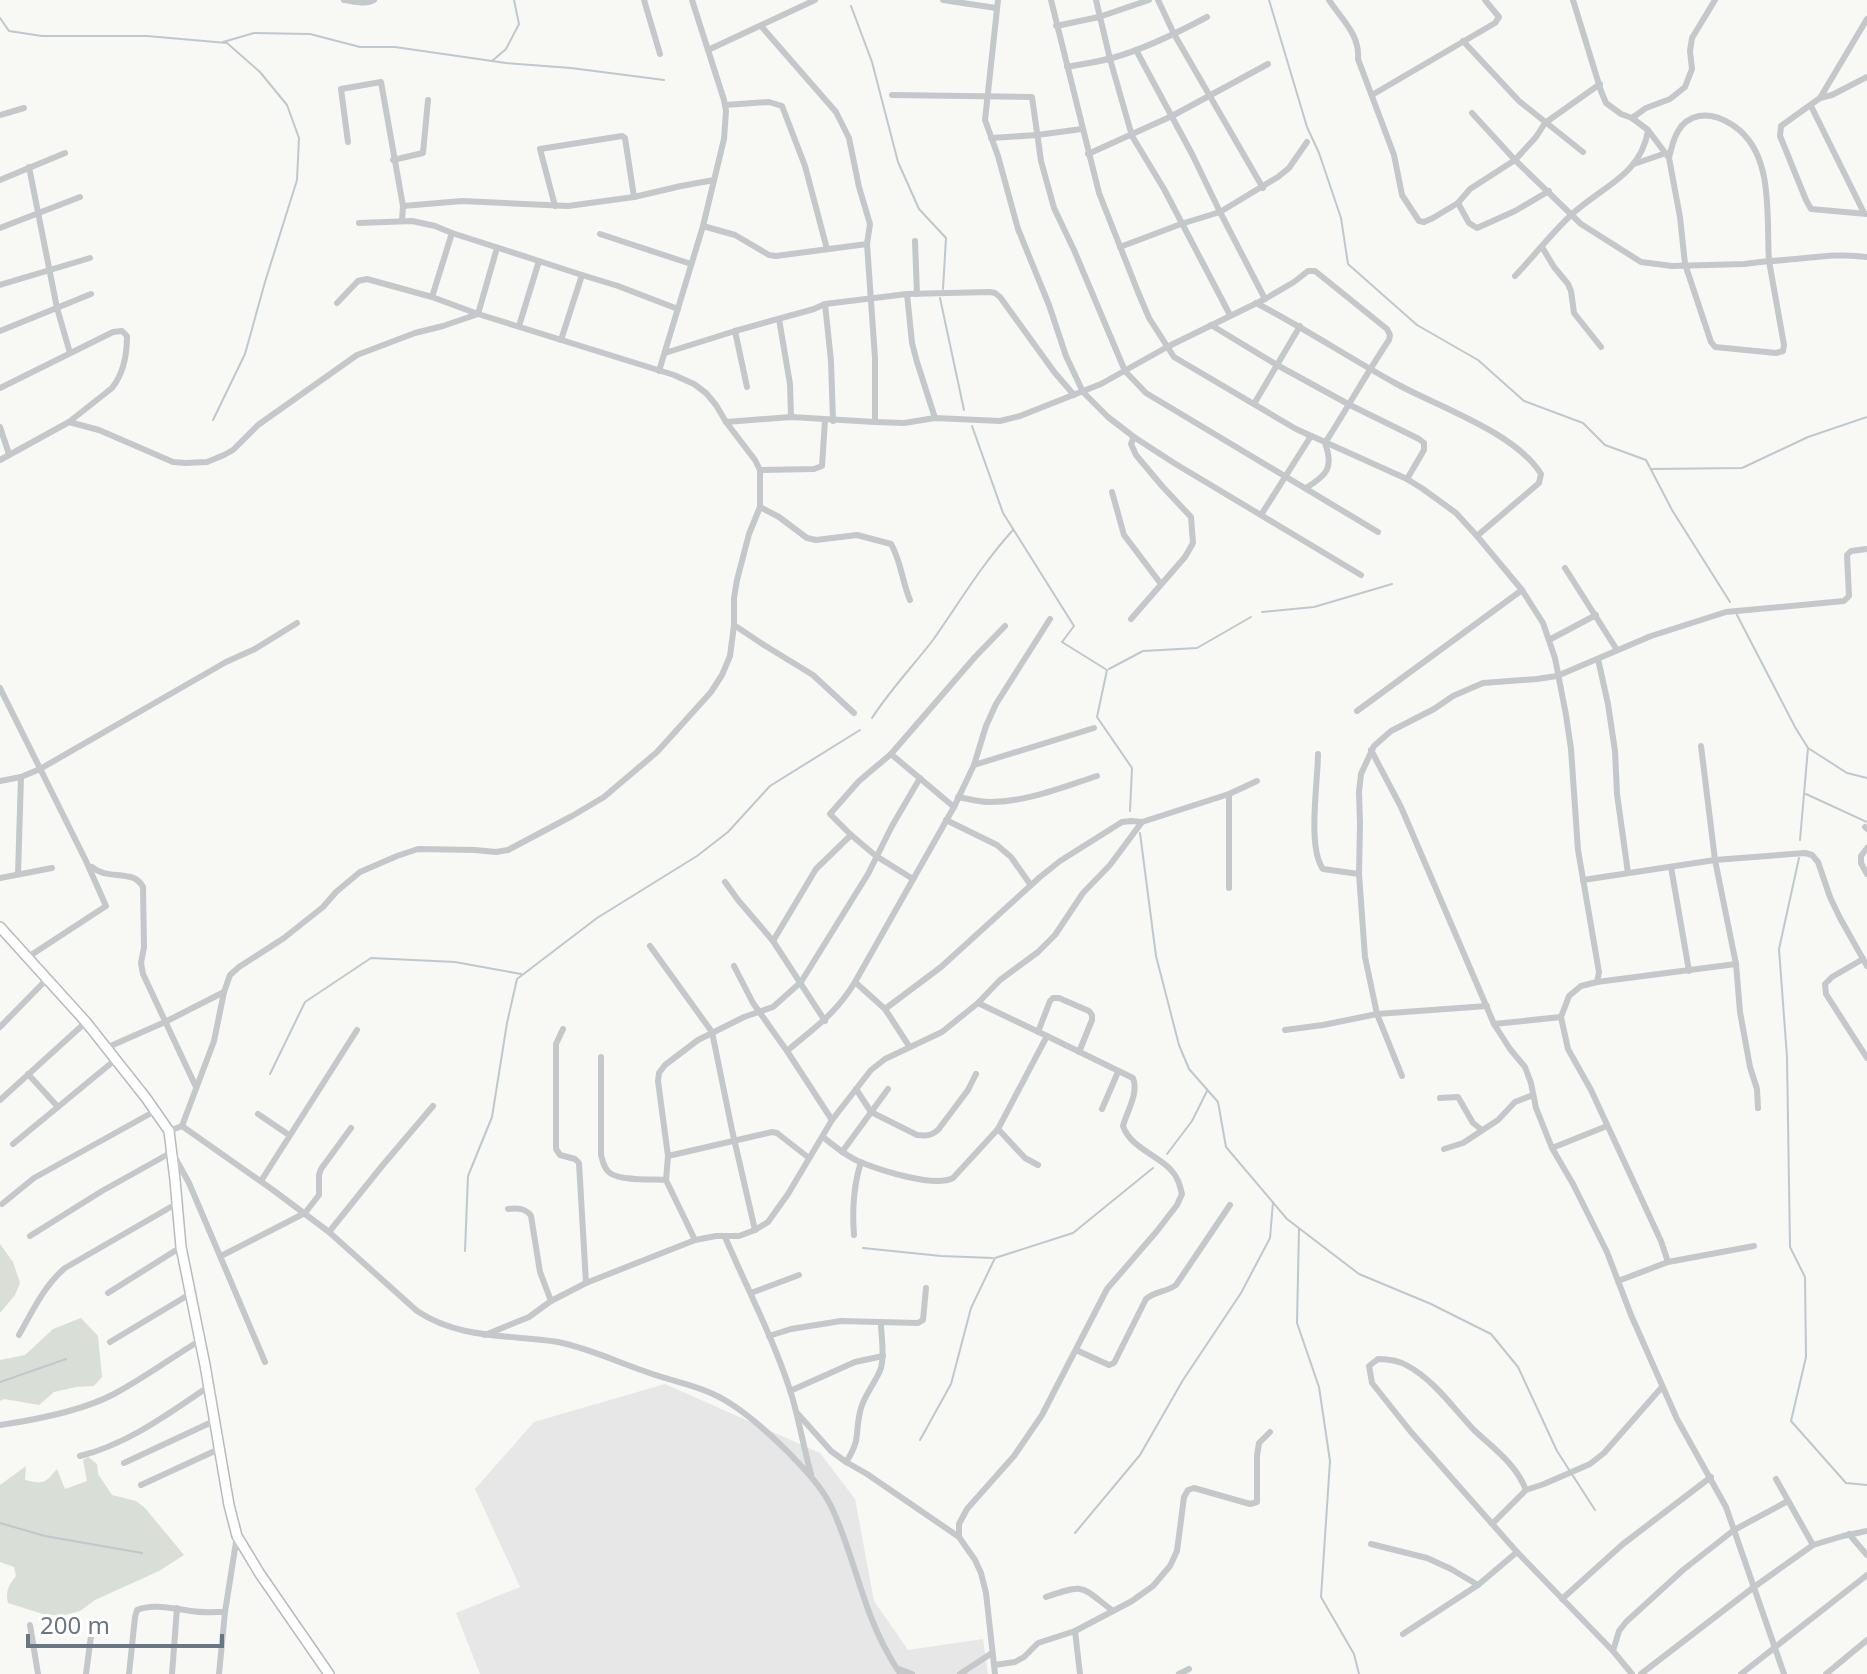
<svg xmlns="http://www.w3.org/2000/svg" width="1867" height="1674" font-family="'Noto Sans',sans-serif">
	<style>
		.built { fill: #e6e7e6 }
		.green { fill: #d9dfd6 }
		.lines { fill: none; stroke-linecap: round; stroke-linejoin: round }
		.stream { stroke: #bec8cd; stroke-width: 2 }
		.secondary-casing { stroke: #b6bbc0; stroke-width: 12 }
		.street { stroke: #c4c8cb; stroke-width: 6 }
		.secondary { stroke: #fff; stroke-width: 9 }
	</style>
	<rect width="100%" height="100%" fill="#f8f8f5"/>
	<path class="built" d="M665,1384L820,1453L855,1499L874,1601L908,1650L983,1639L988,1674H480L456,1613L520,1587L475,1489L534,1422Z"/>
	<g class="green">
		<path d="M0,1244L13,1262L20,1283L15,1295L0,1313Z"/>
		<path d="M81,1318L98,1336L102,1377L94,1386L76,1387L54,1392L39,1405L4,1399L0,1401V1360L25,1355L53,1329Z"/>
		<path d="M88,1457L97,1464L98,1474L112,1495L136,1501L145,1508L184,1555L159,1571L95,1600L80,1611L61,1616L43,1614L8,1603C5,1591 9,1585 16,1576L14,1567L0,1562V1485L26,1466L25,1480C44,1485 45,1483 57,1469L65,1489L87,1481L83,1460Z"/>
	</g>
	<g class="lines">
		<g class="stream">
			<path d="M1269,0L1307,127L1319,153L1341,218L1348,264L1417,325L1478,360L1524,401L1583,423L1605,445L1646,460L1672,510L1730,602"/>
			<path d="M851,6L872,62L898,162L919,209L946,238L943,289"/>
			<path d="M0,18L9,31L42,36H147L227,43L260,72L287,105L299,138L297,180L265,282L245,354L213,420"/>
			<path d="M223,42L254,33L310,34L360,47H395L506,63L571,68L664,80"/>
			<path d="M492,61L506,49L519,24L514,0"/>
			<path d="M940,298L964,410"/>
			<path d="M972,426L1003,513L1074,626L1062,642L1107,670L1097,717L1132,768L1130,811"/>
			<path d="M1651,469L1742,468L1808,437L1867,417"/>
			<path d="M1262,612L1314,607L1392,584"/>
			<path d="M1737,615L1795,727L1808,748L1800,840"/>
			<path d="M1109,669L1143,651L1197,648L1251,617"/>
			<path d="M872,718C890,690 913,666 933,640C959,603 982,564 1013,530"/>
			<path d="M1808,748L1847,773L1867,778"/>
			<path d="M1806,794L1867,822"/>
			<path d="M1140,833L1156,956L1179,1045L1189,1069L1218,1102L1226,1147L1287,1219L1359,1274L1431,1304L1491,1334L1518,1367L1557,1451L1595,1510"/>
			<path d="M1799,858L1779,949L1787,1057L1790,1247L1805,1277L1806,1357L1791,1421L1846,1483L1867,1485"/>
			<path d="M270,1074L305,1002L371,958L455,962L521,974"/>
			<path d="M1167,1154L1192,1121L1207,1091"/>
			<path d="M1299,1229L1297,1323L1319,1387L1330,1461L1321,1597L1354,1654L1359,1674"/>
			<path d="M863,1248L941,1256L993,1258"/>
			<path d="M465,1251L468,1176L492,1117L507,1023L517,979L597,918L697,856L728,832L770,786L860,730"/>
			<path d="M0,1382L66,1359"/>
			<path d="M920,1440L951,1384L971,1308L995,1258L1073,1233L1153,1168"/>
			<path d="M0,1523L45,1536L142,1553"/>
			<path d="M1075,1533L1140,1455L1183,1380L1241,1293L1270,1238L1273,1202"/>
		</g>
		<g class="secondary-casing">
			<path id="secondary" d="M0,927L86,1022L146,1098L169,1131L175,1180L181,1247L205,1365L229,1505L237,1536L260,1574L329,1674"/>
		</g>
		<g class="street">
			<path d="M344,0C353,1 366,5 374,0"/>
			<path d="M644,0L660,54"/>
			<path d="M943,0L996,8"/>
			<path d="M998,0L985,120L998,156L1018,229L1049,305L1066,356L1083,392L1108,417L1134,437L1174,463L1361,575"/>
			<path d="M1051,0L1099,193L1138,292L1149,318L1174,357L1296,429L1407,479L1423,489L1456,513L1477,536L1522,590L1543,623L1555,658L1566,715L1571,749L1578,850L1599,972L1597,982L1581,986L1569,996L1561,1017L1568,1049L1591,1090L1661,1241L1668,1262"/>
			<path d="M1096,0L1110,59L1132,136L1164,189L1230,315"/>
			<path d="M1158,0L1174,34L1263,188"/>
			<path d="M1329,0C1341,19 1360,34 1358,59L1394,155L1402,195L1419,221L1424,222L1433,218L1458,203L1470,189L1515,160L1536,137L1545,123L1600,84"/>
			<path d="M1573,0L1601,91L1606,103L1621,114L1632,118L1648,130L1669,158L1680,217L1685,264L1711,342L1715,347L1776,353L1783,351L1784,345L1769,261C1801,260 1835,252 1867,257"/>
			<path d="M761,26L836,112L849,138L859,187L870,224L867,244L875,358V422"/>
			<path d="M1056,26L1099,17L1149,0"/>
			<path d="M1463,41L1519,101L1583,152"/>
			<path d="M708,50L815,0"/>
			<path d="M1136,50L1192,154L1220,212L1265,299"/>
			<path d="M1067,67C1082,64 1098,62 1112,58C1145,49 1177,33 1207,17"/>
			<path d="M1867,77L1832,95L1820,98L1781,126L1780,136L1806,200L1811,209L1867,214"/>
			<path d="M892,95L1032,97L1041,161L1054,208L1074,250L1125,371L1146,393L1378,532"/>
			<path d="M1372,95L1495,23L1499,17L1485,0"/>
			<path d="M1820,98L1867,19"/>
			<path d="M725,105L769,102L782,106L805,166L827,249"/>
			<path d="M1811,106L1864,213"/>
			<path d="M1472,113L1515,160L1581,224L1641,262L1672,266L1744,264L1769,261C1766,217 1775,154 1734,126C1723,119 1713,114 1699,116C1678,120 1673,140 1669,158"/>
			<path d="M0,115L24,108"/>
			<path d="M1632,118L1646,108L1670,99L1685,87L1692,69L1690,51L1692,38L1715,0"/>
			<path d="M991,138L1037,135L1082,129"/>
			<path d="M348,142L341,89L381,82L403,206L402,221"/>
			<path d="M1088,154L1172,116L1268,64"/>
			<path d="M393,160L423,153L428,100"/>
			<path d="M1634,164L1666,153"/>
			<path d="M29,167L57,308L70,353"/>
			<path d="M0,180L65,153"/>
			<path d="M1458,203L1469,223L1477,228L1515,211L1549,191"/>
			<path d="M403,206L462,201L568,206L634,197L681,186L714,180"/>
			<path d="M555,206L540,149L622,136L625,138L634,197"/>
			<path d="M359,223L412,221L435,226L452,233"/>
			<path d="M703,226L735,235L769,255L776,256L867,244"/>
			<path d="M0,228L80,197"/>
			<path d="M600,234L691,264"/>
			<path d="M915,241L917,294"/>
			<path d="M1120,247L1181,224L1220,212L1278,177L1289,168L1307,142"/>
			<path d="M1542,247L1554,267L1568,284L1571,291L1574,313L1601,347"/>
			<path d="M539,261L582,275"/>
			<path d="M1515,276C1534,256 1551,234 1570,216C1600,187 1640,177 1648,131"/>
			<path d="M0,285L90,258"/>
			<path d="M907,294L912,343L917,362L935,418"/>
			<path d="M432,297L452,233L539,261L519,326"/>
			<path d="M1256,303C1304,328 1348,357 1395,383C1438,407 1515,432 1541,474L1539,483L1477,536"/>
			<path d="M825,304L831,361L833,421"/>
			<path d="M478,314L497,248"/>
			<path d="M779,319L790,384L791,417"/>
			<path d="M1211,325L1277,365L1350,405L1419,439L1424,443V450L1407,479"/>
			<path d="M0,331L91,294"/>
			<path d="M735,331L747,387"/>
			<path d="M561,340L582,275L618,286L678,309"/>
			<path d="M665,353L735,331L814,309L825,304L907,294L990,292L995,293L1000,297L1055,373L1074,395"/>
			<path d="M659,371L703,226L724,139L726,111L724,100L692,0"/>
			<path d="M0,388L113,332L122,331L127,336C127,354 124,373 112,388L69,422L0,460"/>
			<path d="M1254,404L1300,326"/>
			<path d="M69,422L99,430L173,462L186,463L207,462L224,455L233,450L258,425L357,355L415,333L443,326L478,314"/>
			<path d="M726,422L791,417L875,422L904,423L935,418L1000,421L1020,416L1101,384L1167,347L1265,299L1294,282L1308,271H1315L1387,329L1390,335L1389,340C1366,374 1347,409 1325,443C1334,468 1327,475 1306,488"/>
			<path d="M0,427L9,454"/>
			<path d="M760,470L814,469L822,466L825,420"/>
			<path d="M1112,492L1124,535L1161,584"/>
			<path d="M760,507L779,517L807,538L816,540L857,535L891,544C901,561 902,581 910,600"/>
			<path d="M1261,515L1311,436"/>
			<path d="M1565,568L1617,650"/>
			<path d="M1131,619L1185,557L1193,543L1191,517L1162,486L1136,455L1131,444L1134,437"/>
			<path d="M734,625L764,645L813,675L854,713"/>
			<path d="M1549,640L1596,615"/>
			<path d="M1598,659L1608,704L1615,751L1617,794L1628,873"/>
			<path d="M0,688L86,861L106,906L28,957"/>
			<path d="M1357,711L1522,590"/>
			<path d="M1701,746L1715,860L1736,964L1740,1012L1750,1067L1757,1089L1758,1108"/>
			<path d="M1371,750L1401,807L1494,1024L1510,1049L1525,1067L1531,1083L1536,1108L1552,1148L1573,1184L1607,1252L1631,1315L1677,1419L1726,1507L1784,1674"/>
			<path d="M891,754L954,807"/>
			<path d="M1318,754C1318,782 1307,847 1323,869L1359,874"/>
			<path d="M974,765L1094,728"/>
			<path d="M0,781L21,777L40,769L226,662L255,649L297,623"/>
			<path d="M1229,794V888"/>
			<path d="M958,797C969,799 980,802 990,802C1027,802 1063,787 1097,776"/>
			<path d="M946,820L997,845L1011,857L1030,884"/>
			<path d="M1865,827L1867,829"/>
			<path d="M851,835L830,814L859,781L891,754L975,657L1005,626"/>
			<path d="M1867,848L1861,856V863L1867,874"/>
			<path d="M92,867C108,881 133,868 143,887L144,947L141,963L143,974L196,1087"/>
			<path d="M1671,867L1689,971"/>
			<path d="M18,874L21,777"/>
			<path d="M0,878L52,868"/>
			<path d="M1583,880L1715,860L1805,853L1812,855L1818,862L1830,897L1840,918L1867,966"/>
			<path d="M725,882L738,900L773,941L825,1021"/>
			<path d="M773,941L816,869L851,835L876,856L913,879"/>
			<path d="M650,946L712,1032L732,1130L755,1230"/>
			<path d="M1863,959L1832,977L1825,984L1826,994L1867,1058"/>
			<path d="M734,966L753,1003L787,1051"/>
			<path d="M855,982L885,1009L909,1046"/>
			<path d="M1597,982L1736,964"/>
			<path d="M885,1009L941,967L1040,877L1060,861L1122,822L1131,821L1142,822"/>
			<path d="M1494,1024L1561,1017"/>
			<path d="M0,1027L47,979"/>
			<path d="M563,1029L556,1044V1149L560,1155L575,1159L579,1163L586,1283"/>
			<path d="M1285,1030L1323,1025L1377,1014L1487,1006"/>
			<path d="M1038,1032L1050,1001L1053,998H1059L1089,1011L1092,1015V1020L1079,1052"/>
			<path d="M106,1048L165,1022L224,992"/>
			<path d="M601,1057V1155C603,1162 604,1169 610,1173C620,1181 653,1179 666,1180"/>
			<path d="M28,1074L58,1107"/>
			<path d="M1402,1076L1377,1014L1365,957L1359,874L1360,824L1359,792L1361,774L1374,746L1391,731L1434,709L1453,696L1483,683L1537,679L1557,676L1651,636L1726,612L1844,601L1849,596L1847,555L1851,551L1867,549"/>
			<path d="M856,1089L871,1112L917,1135C926,1136 931,1136 938,1130L968,1090L976,1074"/>
			<path d="M1440,1098L1458,1097L1473,1123L1482,1130"/>
			<path d="M0,1100L86,1022"/>
			<path d="M1102,1109L1118,1072"/>
			<path d="M258,1114L289,1135"/>
			<path d="M832,1120L787,1051C815,1027 835,1015 855,982L954,807L974,765L986,726L996,704L1050,619"/>
			<path d="M182,1126L214,1041L224,992L230,975L239,967L284,938L323,907L336,892L360,872L397,856L418,849L475,850L496,852L508,850L572,816L604,797L657,752L711,692L722,675L730,656L734,625V598L737,580L749,534L760,507V470L755,460L726,422L716,405L706,393L694,384L674,375L478,314L432,297L367,279L358,281L337,303"/>
			<path d="M998,1129L1025,1158L1038,1165"/>
			<path d="M169,1131L182,1126L273,1190L329,1232L417,1311C461,1340 508,1334 558,1342C588,1348 615,1361 644,1371C667,1380 692,1384 713,1394C740,1406 769,1433 790,1454C805,1470 821,1486 831,1506C853,1552 861,1603 885,1648C890,1657 894,1666 901,1674"/>
			<path d="M823,1137C834,1146 846,1156 860,1162C880,1170 934,1188 953,1178L998,1129L1047,1036L978,1003"/>
			<path d="M13,1144L115,1060"/>
			<path d="M1552,1148L1607,1126"/>
			<path d="M1444,1149L1463,1143L1498,1120L1515,1102L1533,1095"/>
			<path d="M842,1152L888,1089"/>
			<path d="M668,1156L772,1132L777,1133L809,1158"/>
			<path d="M261,1181L357,1030"/>
			<path d="M2,1204L34,1178L155,1111"/>
			<path d="M508,1209C517,1208 526,1208 531,1216L540,1272L551,1301"/>
			<path d="M329,1232L382,1166L433,1106"/>
			<path d="M854,1235C852,1209 853,1187 861,1162"/>
			<path d="M30,1236L102,1191L172,1152L189,1183L265,1362"/>
			<path d="M725,1237C747,1288 773,1338 790,1390C799,1418 803,1446 811,1474"/>
			<path d="M695,1240L666,1180L668,1156L658,1081L659,1073L665,1065L698,1040L744,1017L773,1007L801,982L868,874L892,826L920,778"/>
			<path d="M221,1256L305,1213L319,1195V1175L321,1169L351,1128"/>
			<path d="M1618,1281L1668,1262L1754,1246"/>
			<path d="M108,1293L181,1247"/>
			<path d="M751,1293L799,1275"/>
			<path d="M19,1335C33,1310 44,1286 65,1268L176,1204"/>
			<path d="M485,1335L529,1317L551,1301L586,1283L695,1240L716,1236H739L755,1230L768,1222L788,1194L832,1120L871,1070L885,1059L942,1032L978,1003L1000,980L1038,952L1055,935L1083,893L1110,865L1142,822L1229,794L1257,781"/>
			<path d="M769,1336L791,1329L841,1321L918,1323L923,1320L926,1288"/>
			<path d="M110,1342L190,1294"/>
			<path d="M1076,1350L1109,1365L1114,1363L1146,1299C1155,1291 1167,1292 1176,1285L1230,1205"/>
			<path d="M790,1391L855,1362L883,1356"/>
			<path d="M798,1414L831,1451L846,1462L867,1474L959,1537"/>
			<path d="M0,1425C34,1420 84,1410 114,1394C144,1378 171,1358 199,1341"/>
			<path d="M80,1456C128,1444 168,1414 208,1387"/>
			<path d="M846,1462C862,1438 854,1433 861,1408C865,1394 876,1382 881,1368C885,1354 881,1337 881,1323"/>
			<path d="M124,1463L214,1421"/>
			<path d="M1776,1479L1813,1545"/>
			<path d="M141,1485L219,1449"/>
			<path d="M1526,1490C1516,1464 1494,1449 1474,1430C1453,1408 1435,1381 1408,1366C1398,1360 1388,1359 1378,1359L1369,1366L1372,1383L1411,1432L1517,1552L1613,1651L1632,1674"/>
			<path d="M1492,1524L1526,1490L1544,1484L1590,1464L1604,1453L1662,1387"/>
			<path d="M1849,1534L1867,1555"/>
			<path d="M1371,1544L1427,1558L1451,1569L1478,1585"/>
			<path d="M1046,1597C1086,1583 1080,1586 1113,1611"/>
			<path d="M1562,1599L1623,1544L1711,1477"/>
			<path d="M30,1625L38,1674"/>
			<path d="M1075,1631L1080,1674"/>
			<path d="M1403,1634L1478,1585L1517,1552"/>
			<path d="M1613,1651L1619,1631L1626,1622L1683,1570L1734,1530L1788,1501"/>
			<path d="M994,1665L1015,1662L1024,1657L1038,1643L1075,1631L1132,1601L1153,1586L1170,1566L1177,1551L1184,1497L1188,1490L1194,1488L1250,1504L1257,1502V1456L1259,1443L1270,1432"/>
			<path d="M899,1669L912,1674"/>
			<path d="M86,1674L91,1636L90,1629"/>
			<path d="M129,1674L135,1617L137,1610C153,1603 174,1609 191,1611C202,1613 214,1612 225,1612"/>
			<path d="M172,1674L177,1608"/>
			<path d="M219,1674L225,1612L237,1536"/>
			<path d="M960,1674L992,1653"/>
			<path d="M995,1674L986,1593L981,1573L975,1560L959,1537V1524L967,1509L1014,1456L1042,1415L1107,1289L1157,1231L1177,1205L1182,1194C1180,1186 1178,1177 1171,1170C1157,1155 1130,1147 1123,1126C1127,1111 1139,1093 1133,1078L1047,1036"/>
			<path d="M1179,1674L1189,1669"/>
			<path d="M1641,1674L1754,1587L1813,1545L1843,1536L1867,1531"/>
			<path d="M1741,1674L1867,1575"/>
			<path d="M1826,1674L1867,1640"/>
		</g>
		<use href="#secondary" class="secondary"/>
	</g>
	<path d="M28 1634v12h194v-12" fill="none" stroke="#677786" stroke-width="4"/>
	<text x="40" y="1634" font-size="24" fill="#677786" stroke="#ffffff" stroke-width="6" paint-order="stroke">200 m</text>
</svg>
